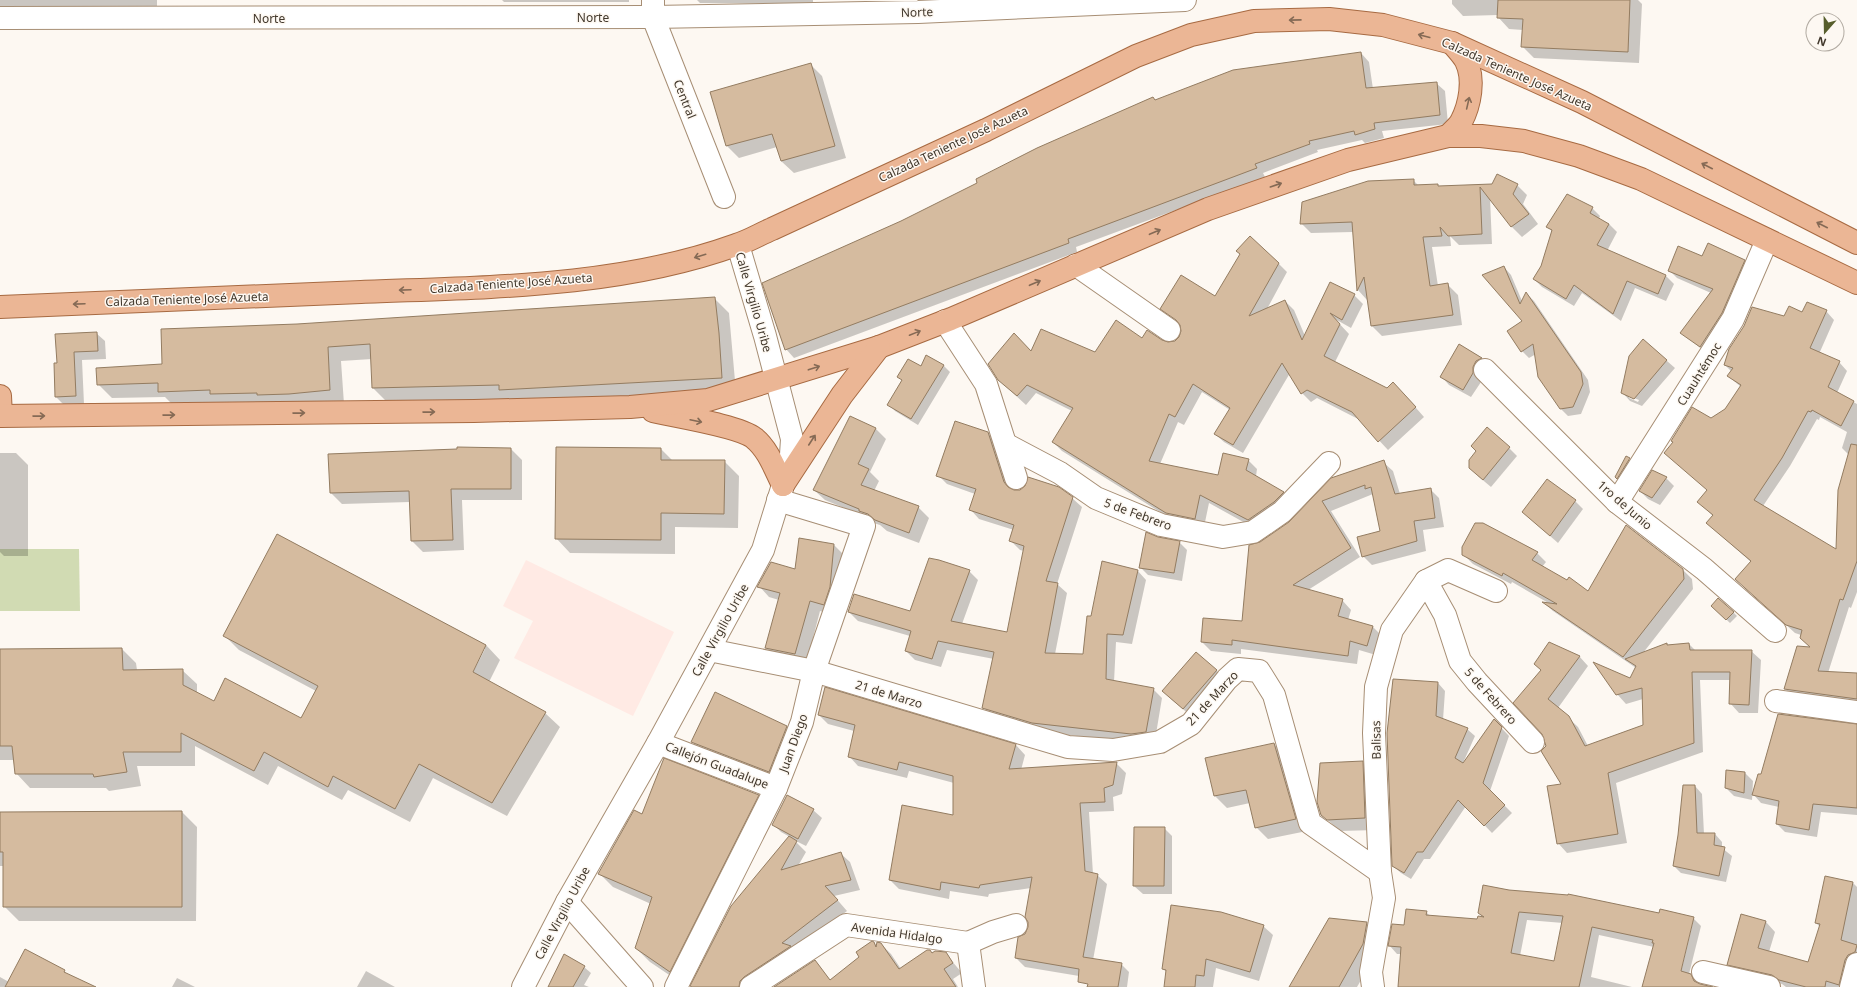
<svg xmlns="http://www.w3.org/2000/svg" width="1857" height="987" font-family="'Noto Sans',sans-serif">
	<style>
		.medical { fill: #ffeae4 }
		.green { fill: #d1dbb3 }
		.shadow { fill: #0003; fill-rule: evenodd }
		.building { fill: #d5bb9f; stroke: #937c61; fill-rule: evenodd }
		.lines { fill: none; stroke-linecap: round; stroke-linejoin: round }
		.minor-casing { stroke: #a78e74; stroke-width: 24 }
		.major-casing { stroke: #a76a42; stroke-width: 24 }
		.minor { stroke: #fff; stroke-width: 22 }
		.major { stroke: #ebb695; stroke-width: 22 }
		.oneway { stroke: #856a55 }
		.labels { text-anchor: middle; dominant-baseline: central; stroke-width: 3; stroke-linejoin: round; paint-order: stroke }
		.street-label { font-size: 12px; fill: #41372b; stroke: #fdf8f2 }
	</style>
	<rect width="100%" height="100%" fill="#fdf8f2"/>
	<path class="medical" d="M526,560L674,632L633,716L514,658L533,621L503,606Z"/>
	<path class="green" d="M0,549H79L80,611H0Z"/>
	<g class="shadow">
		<path d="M0,0H157V9L0,10Z"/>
		<path d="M502,0H629V2H504Z"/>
		<path d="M697,0H813V4L700,3Z"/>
		<path d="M1452,0H1638L1642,4L1639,63L1534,58L1522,46L1523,30L1509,29L1498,17V15L1463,16L1452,4Z"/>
		<path d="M1361,53L1369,62L1373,89L1436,83L1445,91L1448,124L1382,131L1384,138L1365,143L1362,140L1317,150L1318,152L1263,173L1265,177L1076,247L1077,252L794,358L786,349L902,222L1153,98L1157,101Z"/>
		<path d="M810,64L822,76L846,158L794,173L781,161L777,147L739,158L727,146L712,92Z"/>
		<path d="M1413,180L1419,186L1437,185L1440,187L1517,185L1527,195L1523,204L1538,224L1522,237L1512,227L1490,198L1492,244L1459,245L1450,236L1451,246L1432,247L1438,286L1448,285L1458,295L1462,325L1382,336L1372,326L1368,298L1367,300L1358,290L1353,232L1311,233L1301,223Z"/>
		<path d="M1592,208L1600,216L1599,219L1609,224L1617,232L1607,251L1666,276L1674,284L1666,301L1635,288L1621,321L1582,293L1574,306L1542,287L1534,279L1542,266L1552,231L1547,227Z"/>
		<path d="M1703,258L1744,261L1752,269L1708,354L1682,333L1711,293L1677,278L1669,270Z"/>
		<path d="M1278,263L1287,272L1267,309L1285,301L1294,310L1305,336L1331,283L1354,295L1363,304L1351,328L1335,319L1349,334L1335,362L1387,389L1402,392L1424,417L1388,450L1360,420L1317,398L1311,402L1302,393L1290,373L1243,453L1224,442L1215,434L1230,410L1202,392L1184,425L1178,422L1160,464L1219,476L1248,460L1257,469L1256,476L1283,493L1292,501L1256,529L1209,503L1204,527L1176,522L1062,451L1053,442L1072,411L1036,393L1026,405L999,380L1032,353L1095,354L1142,339L1168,343L1175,342L1180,337L1182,331L1181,325L1162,308L1215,297Z"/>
		<path d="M1504,267L1511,275L1522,301L1527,294L1534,301L1588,380L1590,392L1581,414L1568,416L1561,409L1536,354L1529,358L1522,351L1523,321Z"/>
		<path d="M714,298L729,313L736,392L514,404L387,402L373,388L372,359L341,361L344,404L174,406L165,397L112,398L98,384L298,325Z"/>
		<path d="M1826,311L1834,320L1819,354L1839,362L1847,371L1837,393L1857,404V592L1851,608L1849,607L1828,673L1857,674V706L1793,697L1785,689L1798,647L1812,648L1801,635L1795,633L1736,579L1751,562L1707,523L1713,516L1698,502L1708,491L1711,420L1726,409L1741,387L1728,376L1732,372L1725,365L1785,317ZM1820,417L1847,432L1842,448L1849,455L1837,551L1763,506L1790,466L1817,419L1819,420Z"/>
		<path d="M96,333L105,341L106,359L82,360L84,404L64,405L56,397L58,364Z"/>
		<path d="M1643,340L1675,368L1642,406L1630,401L1622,392ZM1629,396L1639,400L1638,402L1629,398Z"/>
		<path d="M1460,345L1482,358L1489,366L1481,376V382L1471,397L1449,385L1441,376Z"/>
		<path d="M927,356L944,366L950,372L918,425L895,411L889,404L903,381L899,377L921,367Z"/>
		<path d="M851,417L876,429L886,439L870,472L879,481L874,491L918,507L929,518L919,543L887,531L880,525L870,522L866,517L825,500L814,490Z"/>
		<path d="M988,433L997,442L1012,491L1072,498L1082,507L1057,584L1067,593L1055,654L1084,655L1091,617L1137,570L1146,580L1132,644L1116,642L1114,682L1153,689L1162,698L1155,740L1140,743L1041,732L993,717L984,708L994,659L947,650L941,667L915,660L906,651L910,636L858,621L849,612H911L969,571L978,580L962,624L1008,633L1024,551L1020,550L1011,541L1014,530L979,519L970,509L975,494L947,484L938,475Z"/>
		<path d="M1509,448L1517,456L1491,487L1478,476L1477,452Z"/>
		<path d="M511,449L522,460V500H462L464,550L423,552L412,541L410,502L342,504L331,493Z"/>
		<path d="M661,449L673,461H724L739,476L738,528L675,527V554L570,553L556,538Z"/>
		<path d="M0,453H16L28,465V556H4L0,552Z"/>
		<path d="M1627,458L1633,463L1620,482L1616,478Z"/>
		<path d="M1383,462L1393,471L1400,494L1430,489L1439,498L1444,527L1423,530L1426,551L1372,565L1363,556L1381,532L1373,494L1331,511L1360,557L1308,590L1342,600L1351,610L1348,620L1373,627L1382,636L1376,655L1359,650L1357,664L1241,649V654L1211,651L1202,642L1243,622L1261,543L1290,523L1332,479Z"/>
		<path d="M1666,478L1674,486L1660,505L1648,499L1640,491Z"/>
		<path d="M1575,501L1583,509L1558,543L1523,512Z"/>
		<path d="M278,535L486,645L500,660L489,682L545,713L560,727L507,816L433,778L410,822L348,790L342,800L278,766L268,785L195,746V766H137L141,786L109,791L106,788H30L16,773L14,760H0V650L122,649L136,663L137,670H182L197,684V693L214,702L301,720L316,691L239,650L224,635ZM483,649H485L471,676H469Z"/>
		<path d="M1158,538L1179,542L1187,550L1182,581L1148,575L1140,567Z"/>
		<path d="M834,545L845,556L834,615L820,611L806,665L777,659L766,648L779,600L769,597L759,586L796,570Z"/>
		<path d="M1537,553L1546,562L1542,567L1589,592L1682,569L1692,579L1693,589L1643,653L1667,644L1669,646L1689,644L1696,651H1751L1761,660L1758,713H1739L1730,703L1731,680H1700L1703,752L1616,783L1627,843L1567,853L1558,843L1563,785L1547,746L1542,671L1535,664L1579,656L1588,666L1558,708L1578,727L1588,746L1644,726L1643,699L1626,704L1617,694L1630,679L1636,668L1553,611L1545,604L1552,605L1512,582L1511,584L1473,564L1463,554Z"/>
		<path d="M1712,606L1733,612L1737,616L1730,623Z"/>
		<path d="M1216,670L1224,678L1191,716L1171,699Z"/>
		<path d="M1438,683L1445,691L1443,720L1467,729L1475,736L1463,763L1495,721L1509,736L1490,791L1512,813L1492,833L1466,806L1430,859H1424L1411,879L1401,873L1393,866Z"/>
		<path d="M819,715L1016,745L1025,755L1021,770L1117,764L1126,773L1122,794L1113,797L1114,811L1089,812L1093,874L1097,875L1107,884L1093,960L1121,964L1129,972L1127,987H1089L1091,974L1085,977L1025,967L1016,958L1029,928L1031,888L989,894L988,897L950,891L949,899L899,889L890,880L954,816V783L909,771L907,778L858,766L849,756L854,731L828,724Z"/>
		<path d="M1857,725V815L1821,812L1817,837L1785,832L1777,824L1779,807L1761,803L1753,794L1762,775Z"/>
		<path d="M787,726L799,739L781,783L704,754L692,742Z"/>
		<path d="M1274,744L1286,756L1307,831L1268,839L1256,827L1250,803L1227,808L1215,796L1206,759Z"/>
		<path d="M1362,762L1374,774L1377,830L1340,831L1322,815Z"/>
		<path d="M1727,772L1745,773L1753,781L1752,800L1734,796L1726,788Z"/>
		<path d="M1695,786L1702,794L1704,834H1715L1722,842V848L1732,856L1726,882L1681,873L1674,866Z"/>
		<path d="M758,796L772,810L684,985L650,962L636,948L651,904L613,887L599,873L642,815Z"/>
		<path d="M787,796L813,810L822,818L806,846L794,840L806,852L798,866L840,853L850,862L860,890L834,896L847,911L794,951L753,987H738L744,982L742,981L735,987H693L790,837L781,832L773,824Z"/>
		<path d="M182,812L197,827L196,921H19L4,906V866H0V813Z"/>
		<path d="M1164,828L1172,836V894H1143L1134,886Z"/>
		<path d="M1853,883L1857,887V965L1850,987H1786L1782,984L1737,974L1728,964L1742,915L1766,922L1775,932L1769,952L1809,964L1820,927L1816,923Z"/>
		<path d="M1484,886L1660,914L1693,918L1701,926L1689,974L1699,983L1700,987H1643L1654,947L1599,935L1591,977L1632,987H1399L1401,954H1397L1389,945L1405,926L1426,912L1431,917L1478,920L1484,918L1479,913ZM1527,920L1563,923L1555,962L1520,956ZM1691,922H1693L1680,976L1678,975Z"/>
		<path d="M1367,923L1378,934L1375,956L1357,987H1291Z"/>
		<path d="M1263,926L1273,935L1259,981L1216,968L1213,987H1165L1167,972L1163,969Z"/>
		<path d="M874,943L877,946L881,944L891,954L901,969L933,954L945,953L962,973L953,979L958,987H776L814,962L831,981L861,958Z"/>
		<path d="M25,950L64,971L69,976L93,987H0V977L9,982Z"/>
		<path d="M584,967L591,973L584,985L589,987H549Z"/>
		<path d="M366,971L395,987H357Z"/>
		<path d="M177,978L195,987H172Z"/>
	</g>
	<g class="building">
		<path d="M1498,0H1630L1628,52L1521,47L1523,19L1497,18Z"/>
		<path d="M1361,52L1366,88L1437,82L1440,115L1374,123L1375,129L1355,135L1354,131L1309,141L1310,144L1255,164L1257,168L1068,239L1069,243L785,350L762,283L901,221L977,183L976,179L1037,148L1153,97L1155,100L1233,70Z"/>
		<path d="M811,63L835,146L781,161L772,134L726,146L710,92Z"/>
		<path d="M1497,174L1518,184L1513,194L1529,214L1511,227L1480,187L1482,234L1448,236L1440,227L1442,236L1423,237L1430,286L1448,283L1453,315L1371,326L1364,277L1357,291L1352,222L1300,224L1302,202L1368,181L1414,179V185L1438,184V186L1492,184Z"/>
		<path d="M1567,194L1593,207L1590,213L1609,224L1597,245L1666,275L1658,294L1627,281L1613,314L1574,285L1566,299L1533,279L1541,266L1552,230L1546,227Z"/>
		<path d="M1250,236L1279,263L1249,316L1285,300L1302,340L1330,282L1355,294L1342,320L1330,313L1340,324L1324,356L1387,388L1393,382L1416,407L1378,442L1352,412L1307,390L1301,394L1282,363L1233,445L1214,434L1230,408L1193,384L1175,417L1169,414L1149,461L1218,475L1223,453L1249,459L1246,470L1284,492L1274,502L1248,520L1200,495L1195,519L1166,513L1052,442L1073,408L1027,385L1017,396L998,380L988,364L1014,333L1031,351L1041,329L1095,352L1116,320L1142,338L1147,330L1162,340L1168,342L1175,341L1179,337L1181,331L1180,325L1176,320L1160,309L1181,275L1215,296L1240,254L1236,251Z"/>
		<path d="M1708,243L1745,260L1722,313L1700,347L1680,333L1713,289L1668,271L1678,246L1702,256Z"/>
		<path d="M1504,266L1520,304L1526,292L1581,372L1583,384L1573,407L1560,409L1538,377L1533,344L1521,352L1507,331L1522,321L1482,275Z"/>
		<path d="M715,297L719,333L722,378L499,390V385L372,388L370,344L328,347L330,390L289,394L257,395V393L210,394V390L158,392V383L97,385L96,368L162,364L161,329L297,324Z"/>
		<path d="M1807,302L1827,310L1810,348L1840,361L1828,387L1854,401L1841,426L1812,410L1811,412L1808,411L1782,458L1754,500L1836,549L1838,490L1851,444L1857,445V561L1843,600L1840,599L1818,671L1857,673V699L1784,689L1797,646L1810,647L1800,638L1802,630L1786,625L1735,579L1751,561L1706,523L1713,515L1697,502L1707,490L1664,453L1673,442L1671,441L1692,407L1711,418L1725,409L1741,385L1727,376L1733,368L1724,365L1729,349L1744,326L1752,307L1784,316L1789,306L1802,312Z"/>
		<path d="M97,332L98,351L74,352L76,396L55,397L54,363H57L55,334Z"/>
		<path d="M1643,339L1667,360L1634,399L1621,393L1629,356Z"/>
		<path d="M1459,344L1482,358L1476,361L1473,367V373L1463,390L1440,377Z"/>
		<path d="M926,355L944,365L911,419L887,405L902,380L897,377L908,359L921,366Z"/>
		<path d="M850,416L876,428L858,464L869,469L861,485L919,506L909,533L875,520L868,514L859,511V509L813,490Z"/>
		<path d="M955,421L988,432L1004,482L1008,487L1014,490H1020L1025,486L1028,477L1059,487L1073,497L1046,581L1058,583L1045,653L1083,654L1087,616H1091L1102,561L1138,570L1123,635L1107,634L1106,679L1154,688L1146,732L1131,734L1032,723L982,708L994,652L938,641L932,659L905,651L911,631L848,612L854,594L910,611L929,558L939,560L970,570L951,621L1007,632L1024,546L1009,541L1014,525L969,510L976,489L936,476Z"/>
		<path d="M1487,427L1510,447L1483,480L1469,468V460L1476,451L1471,446Z"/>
		<path d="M457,447L511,448V489H451L453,540L411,541L409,491L330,493L328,454L457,449Z"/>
		<path d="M556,447L661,448V460H725L724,514L661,513V540L555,539Z"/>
		<path d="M1626,456L1630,458L1617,479L1615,477Z"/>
		<path d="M1384,460L1395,494L1431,488L1435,518L1414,521L1417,541L1362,557L1357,537L1380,531L1371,487L1365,489V485L1322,501L1351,548L1293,585L1343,599L1338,616L1373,626L1367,646L1350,641L1348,656L1232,640V645L1201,642L1203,618L1242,621L1249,545L1260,542L1289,522L1331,478Z"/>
		<path d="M1652,470L1667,477L1652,498L1639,491Z"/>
		<path d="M1547,479L1576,500L1550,536L1522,512Z"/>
		<path d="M1475,523H1483L1538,552L1532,560L1567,580L1569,577L1588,591L1626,525L1683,569L1684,579L1623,657L1542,602L1557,604L1503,573L1502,576L1462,555V547Z"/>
		<path d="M1146,532L1158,537L1180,541L1174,573L1139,568Z"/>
		<path d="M277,534L486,645L473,672L546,712L492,803L419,764L395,809L333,776L328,787L264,752L254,771L181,733V752H123L127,772L94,777L93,774H15L12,746H0V649L122,648L123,670L183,669V685L214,701L225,678L301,718L318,686L223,636Z"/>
		<path d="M799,538L834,544L830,587L824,605L810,601L795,654L765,648L780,593L757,587L771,562L795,569Z"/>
		<path d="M1718,598L1734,612L1726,620L1711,606Z"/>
		<path d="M1549,642L1580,656L1548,699L1569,716L1585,746L1643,725L1642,688L1616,695L1593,662L1630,678L1636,666L1625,659L1667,643V645L1689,643L1690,650H1752L1749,705L1729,704L1730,672H1692L1694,743L1608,773L1618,834L1557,844L1547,786L1561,784L1541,751L1546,746L1542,734L1513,703L1541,670L1534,664Z"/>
		<path d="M1196,652L1217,670L1183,709L1162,691Z"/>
		<path d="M1393,679L1438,682L1436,716L1468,728L1455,758L1463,763L1494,719L1502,727L1483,783L1505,805L1484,826L1458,800L1423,852H1417L1404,873L1392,866L1387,733Z"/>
		<path d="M825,687L1016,744L1009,769L1117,762L1113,785L1104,788L1105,802L1080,803L1085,871L1098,874L1083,957L1122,963L1118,987H1087L1088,984L1078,982L1079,969L1015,958L1018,937L1025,934L1028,927V922L1025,917L1032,877L980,885L979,888L941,882L940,890L889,880L902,805L953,815V776L899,762L897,770L848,757L855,725L818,715Z"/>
		<path d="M715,692L787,726L769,772L691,742Z"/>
		<path d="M1778,714L1857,724V808L1813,804L1809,830L1776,824L1779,801L1752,795L1758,774H1761Z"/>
		<path d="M1274,743L1296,819L1255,828L1246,790L1214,796L1205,758Z"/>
		<path d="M664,758L759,795L670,972L635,948L652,897L598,874L634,810L642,814Z"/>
		<path d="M1363,761L1365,818L1327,820L1321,815L1317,802L1320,763Z"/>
		<path d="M1726,770L1745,772L1744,793L1725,788Z"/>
		<path d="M1683,785H1695L1697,833H1715L1714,845L1725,847L1719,876L1673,866L1678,835Z"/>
		<path d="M787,795L814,809L798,839L772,825Z"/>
		<path d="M182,811V907H3V852H0V812Z"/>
		<path d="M1134,827H1165L1164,886H1133Z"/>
		<path d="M789,836L797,841L781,870L841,852L851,880L825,886L838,900L782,943L791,946L744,977L740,981L739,987H692L690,986L731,906Z"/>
		<path d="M1825,876L1853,882L1841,940L1857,945L1855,952L1848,955L1845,960L1839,985L1826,981L1825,987H1806L1779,980L1772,975L1727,965L1741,914L1766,921L1758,948L1808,962L1820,924L1815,923Z"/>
		<path d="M1483,885L1509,890L1568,895V894L1659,913L1660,909L1694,917L1681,971L1691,974L1694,981L1700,984L1713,987H1642L1654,943H1652L1653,940L1592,927L1579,987H1398L1401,947L1388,946L1392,924L1404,925L1406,909L1427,911L1426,915L1477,919L1478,916L1484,917L1478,913ZM1519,912L1563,916L1554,961L1511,953Z"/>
		<path d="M1171,905L1221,912L1264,925L1250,972L1206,959L1204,976L1196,975L1195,987H1164L1166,970L1162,969Z"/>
		<path d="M1329,918L1367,922L1363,944L1339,987H1289Z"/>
		<path d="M872,941L874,942L876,947L877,942L881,943L899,969L927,950H930L932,953L935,951L946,952L953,963L944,969L956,987H774L815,960L830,980L859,957L856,952Z"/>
		<path d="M25,949L65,970L64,972L96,987H5Z"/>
		<path d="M564,954L585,966L573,987H548Z"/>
	</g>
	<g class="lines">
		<g class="minor-casing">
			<g id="minor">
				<path d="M653,0V17L724,197"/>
				<path d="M0,18L653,17L918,12L1185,0"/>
				<path d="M1076,265L1169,330"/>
				<path d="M945,321L986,384L1016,478"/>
				<path d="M1485,370L1617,502L1704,569L1775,631"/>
				<path d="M1007,445L1060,473L1096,498L1161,525L1223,537L1253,532L1282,512L1329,463"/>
				<path d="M1617,502L1733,319L1767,240"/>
				<path d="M1426,581L1445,615L1460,661L1477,682L1533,742"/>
				<path d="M709,650L814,671L1068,747L1113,750L1160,742L1191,724L1227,679L1238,669L1259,671L1274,695L1310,823L1380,872"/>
				<path d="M1776,701L1857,712"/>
				<path d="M658,743L776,788"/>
				<path d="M567,902L642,987"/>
				<path d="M968,943L993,932L1016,925"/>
				<path d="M968,943L974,987"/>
				<path d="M1703,972L1769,987"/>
				<path d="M523,987L567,902L658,743L763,550L783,485L791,455L792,439L765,336L738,245"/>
				<path d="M676,987L776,788L802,722L814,671L864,526L778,500"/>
				<path d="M751,987L846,925L968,943"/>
				<path d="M1373,987L1371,972L1384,898L1380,872L1374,733L1376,687L1392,630L1426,581L1448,570L1496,591"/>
				<path d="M1851,987L1857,964"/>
			</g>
		</g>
		<g class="major-casing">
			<g id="major">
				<path d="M1448,136C1452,132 1458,127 1461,122C1470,105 1475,79 1466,61C1463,55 1457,49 1452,43"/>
				<path d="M0,307C120,302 240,297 361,292C485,287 617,288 736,245C749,241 760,234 772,229L986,130L1136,56L1191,35L1254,21L1329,19L1383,25L1452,43L1582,102L1857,243"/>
				<path d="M0,396L1,416"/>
				<path d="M653,411C674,416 740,426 754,438C768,449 775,469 783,485"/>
				<path d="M0,416L474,411L630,407L708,400L879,347L951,319L1208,209L1348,160L1448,136H1481L1524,141L1579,156L1641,179L1857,283"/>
				<path d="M783,485L842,395L879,347"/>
			</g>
		</g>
		<use href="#minor" class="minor"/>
		<use href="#major" class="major"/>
	</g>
	<defs><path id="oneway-shaft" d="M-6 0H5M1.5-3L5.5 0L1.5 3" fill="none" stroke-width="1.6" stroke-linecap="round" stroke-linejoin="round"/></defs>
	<g class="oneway">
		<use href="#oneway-shaft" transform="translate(1295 20) rotate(179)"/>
		<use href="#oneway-shaft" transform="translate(1424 36) rotate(-165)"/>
		<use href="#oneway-shaft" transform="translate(1468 103) rotate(-77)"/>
		<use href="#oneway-shaft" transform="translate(1707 166) rotate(-153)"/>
		<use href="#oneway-shaft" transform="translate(1276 185) rotate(-19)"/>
		<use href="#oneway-shaft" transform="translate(1822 225) rotate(-153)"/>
		<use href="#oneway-shaft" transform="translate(1155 232) rotate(-23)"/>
		<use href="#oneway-shaft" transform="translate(700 256) rotate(163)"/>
		<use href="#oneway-shaft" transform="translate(1035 283) rotate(-23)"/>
		<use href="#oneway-shaft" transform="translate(405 290) rotate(178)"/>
		<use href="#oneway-shaft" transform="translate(79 304) rotate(178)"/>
		<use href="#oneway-shaft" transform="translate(915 333) rotate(-22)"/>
		<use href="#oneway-shaft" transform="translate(814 368) rotate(-18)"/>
		<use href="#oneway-shaft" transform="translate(429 412) rotate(-1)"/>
		<use href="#oneway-shaft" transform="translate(299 413) rotate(-1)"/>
		<use href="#oneway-shaft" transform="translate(169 415) rotate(-1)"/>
		<use href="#oneway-shaft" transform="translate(39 416) rotate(-1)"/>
		<use href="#oneway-shaft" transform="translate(696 421) rotate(12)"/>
		<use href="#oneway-shaft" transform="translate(812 440) rotate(-57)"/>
	</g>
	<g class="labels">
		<g class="street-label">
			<text transform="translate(917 12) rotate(-2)">Norte</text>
			<text x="593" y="17">Norte</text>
			<text x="269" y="18">Norte</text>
			<text transform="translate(1517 74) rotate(24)">Calzada Teniente José Azueta</text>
			<text transform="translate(685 99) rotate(68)">Central</text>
			<text transform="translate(953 144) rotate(-25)">Calzada Teniente José Azueta</text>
			<text transform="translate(511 283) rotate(-4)">Calzada Teniente José Azueta</text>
			<text transform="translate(187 299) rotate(-2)">Calzada Teniente José Azueta</text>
			<text transform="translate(754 302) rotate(74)">Calle Virgilio Uribe</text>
			<text transform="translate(1699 374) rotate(-58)">Cuauhtémoc</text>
			<text transform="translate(1625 505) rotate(41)">1ro de Junio</text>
			<text transform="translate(1138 514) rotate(20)">5 de Febrero</text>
			<text transform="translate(720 630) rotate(-61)">Calle Virgilio Uribe</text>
			<text transform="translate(889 694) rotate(17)">21 de Marzo</text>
			<text transform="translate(1491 696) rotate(48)">5 de Febrero</text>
			<text transform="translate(1212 698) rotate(-47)">21 de Marzo</text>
			<text transform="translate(1376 740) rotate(-91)">Balisas</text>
			<text transform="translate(793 743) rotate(-70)">Juan Diego</text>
			<text transform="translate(717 765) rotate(21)">Callejón Guadalupe</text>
			<text transform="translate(562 913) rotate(-62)">Calle Virgilio Uribe</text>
			<text transform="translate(897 933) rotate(8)">Avenida Hidalgo</text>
		</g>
	</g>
	<g transform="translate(1825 32) rotate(200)"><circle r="19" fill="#fdf8f2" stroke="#b2aba2"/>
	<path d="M0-3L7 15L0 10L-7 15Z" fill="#575e2c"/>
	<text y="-6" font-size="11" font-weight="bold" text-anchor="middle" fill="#41372b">N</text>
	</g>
</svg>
